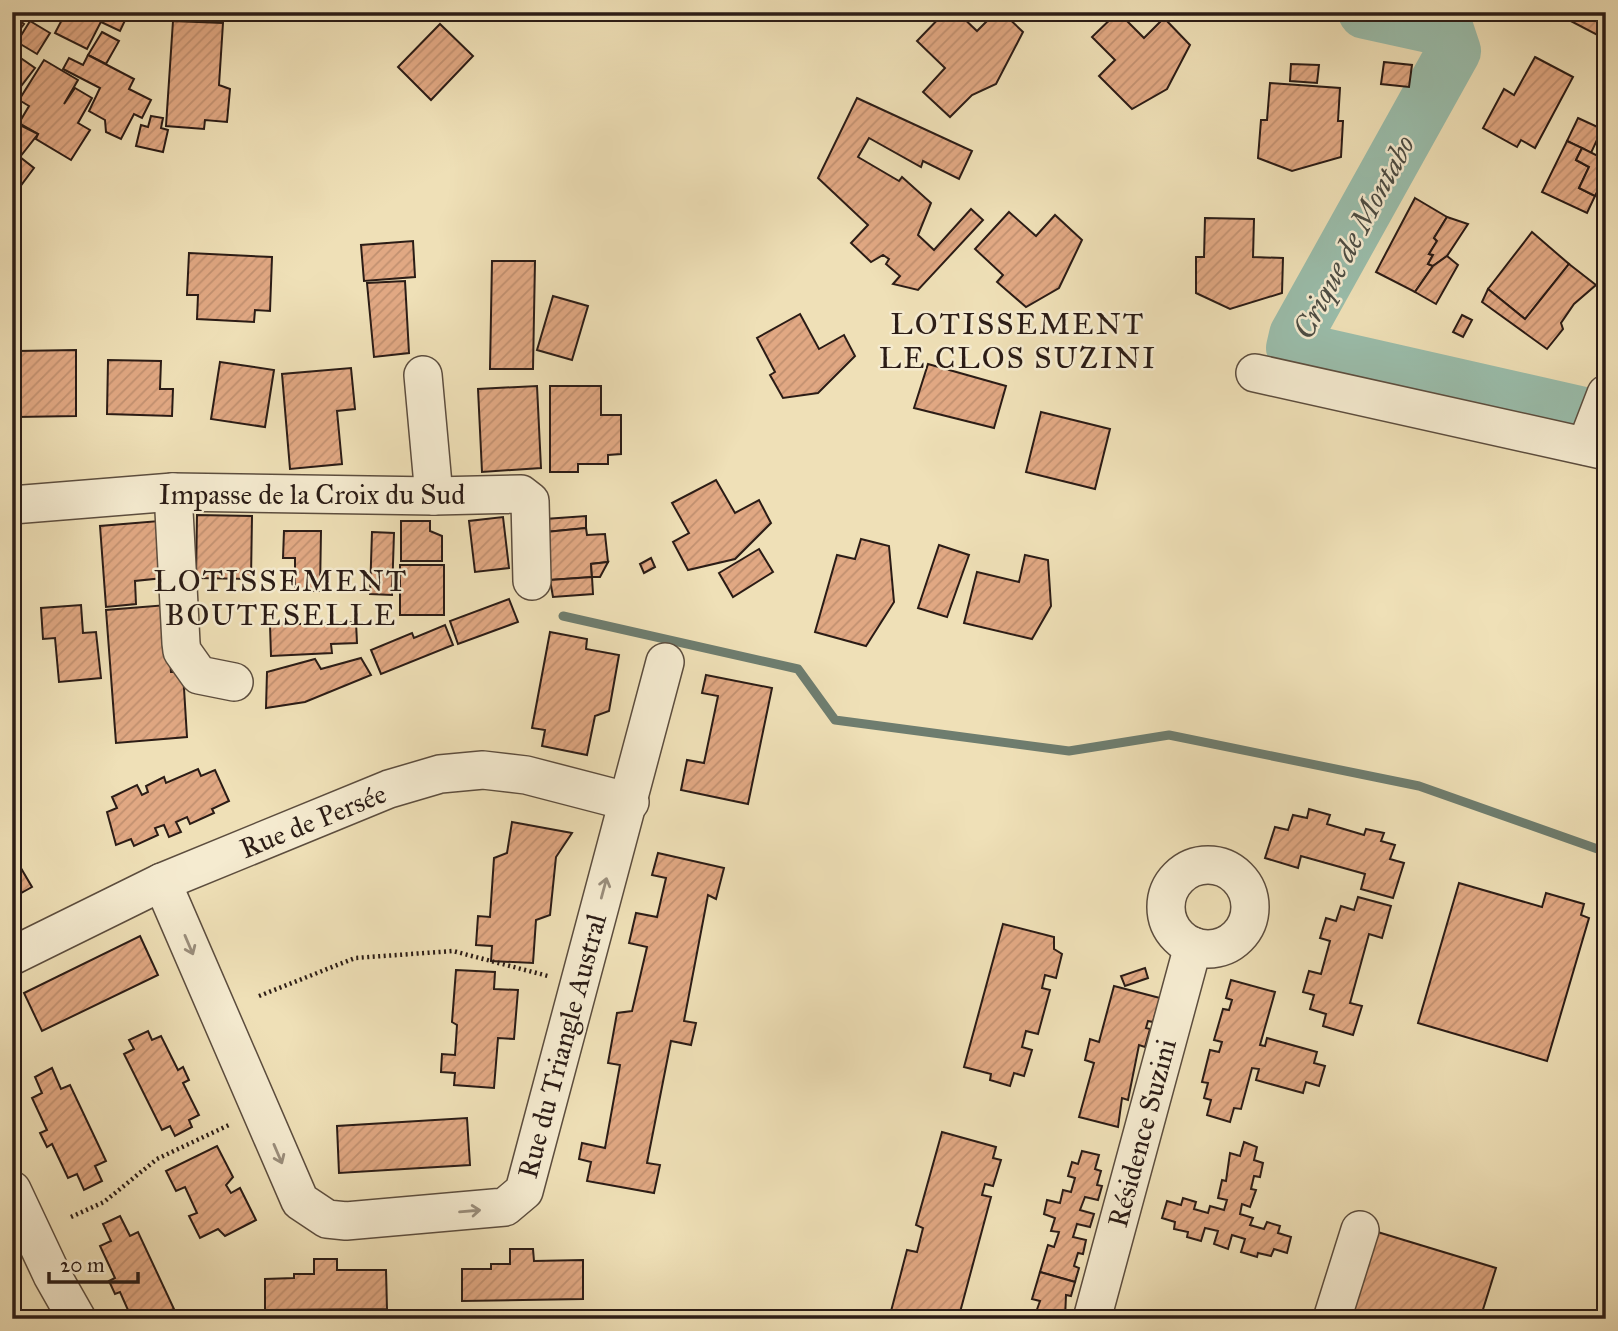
<svg xmlns="http://www.w3.org/2000/svg" width="1618" height="1331" font-family="'IM FELL Great Primer',serif">
	<style>
		.lines { fill: none; stroke-linecap: round; stroke-linejoin: round }
		.stream { stroke: #6e7d6f; stroke-width: 9 }
		.river { stroke: #9abdab; stroke-width: 54 }
		.building { fill: url(#building-hatch); stroke: #2b1c16; stroke-width: 2 }
		.minor-casing { stroke: #5c4d3e; stroke-width: 40 }
		.path { stroke: #2b1c16; stroke-width: 4.5; stroke-dasharray: 2 3.5; stroke-linecap: butt }
		.minor { stroke: #f5ebd0; stroke-width: 37 }
		.oneway { stroke: #9a8e7c }
		.labels { text-anchor: middle; dominant-baseline: central; stroke-width: 5; stroke-linejoin: round; paint-order: stroke }
		.street-label { font-size: 28px; fill: #2b1c16; stroke: #f5ebd0 }
		.water-label { font-size: 30px; font-style: italic; fill: #4c4c43; stroke: #f5ebd0 }
		.neighbourhood-label { font-size: 30px; letter-spacing: 2px; fill: #2b1c16; stroke: #f5ebd0 }
	</style>
	<defs>
		<pattern id="building-hatch" width="6" height="6" patternUnits="userSpaceOnUse" patternTransform="scale(1.75)"><rect width="6" height="6" fill="#e1a883"/><path d="M-1 1l2-2M0 6l6-6M5 7l2-2" fill="none" stroke="#c19070"/></pattern>
	</defs>
	<rect width="100%" height="100%" fill="#efe0b7"/>
	<filter id="stains"><feTurbulence type="fractalNoise" baseFrequency=".00286" numOctaves="4"/><feColorMatrix values="0 0 0 0 .2 0 0 0 0 .09 0 0 0 0 .02 0 0 0 .5 -.17"/></filter>
	<radialGradient id="worn" r=".72"><stop offset=".6" stop-color="#630" stop-opacity="0"/><stop offset="1" stop-color="#630" stop-opacity=".3"/></radialGradient>
	<g class="lines">
		<path class="stream" d="M563,616L798,669L835,720L1069,751L1169,735L1419,786L1606,852"/>
		<path class="river" d="M1365,12L1447,30L1454,51L1296,335L1293,348L1606,419"/>
	</g>
	<g class="building">
		<path d="M66,12H106L87,49L55,33Z"/>
		<path d="M106,12H129L120,31L101,22Z"/>
		<path d="M945,12H957L977,31L996,12H1002L1023,32L996,84L972,95L950,117L923,92L945,68L917,41Z"/>
		<path d="M1118,12L1144,38L1164,18L1190,45L1167,89L1132,109L1099,76L1115,60L1092,37Z"/>
		<path d="M1565,12H1584L1606,24L1605,39L1563,17Z"/>
		<path d="M1584,12H1606V24Z"/>
		<path d="M12,15L24,24L12,40Z"/>
		<path d="M30,21L50,33L37,54L17,42Z"/>
		<path d="M173,21L223,23L219,85L230,89L227,122L205,120L204,129L166,126Z"/>
		<path d="M440,24L473,56L431,100L398,67Z"/>
		<path d="M102,32L119,41L106,64L88,55Z"/>
		<path d="M12,52L35,68L12,98Z"/>
		<path d="M88,55L134,79L129,89L151,100L142,118L134,114L121,139L106,132L105,120L89,111L100,88L63,69L69,58L83,65Z"/>
		<path d="M1535,57L1573,77L1535,148L1521,140L1517,147L1483,128L1504,89L1514,95Z"/>
		<path d="M44,60L78,80L64,104L75,88L92,98L78,123L90,130L71,160L36,139L38,134L19,123L29,106L19,100Z"/>
		<path d="M1384,62L1412,65L1409,87L1381,84Z"/>
		<path d="M1291,64L1319,65L1317,83L1290,81Z"/>
		<path d="M1270,83L1340,88L1338,121H1343L1341,157L1292,171L1258,158L1261,120H1267Z"/>
		<path d="M857,98L972,151L959,179L923,161L921,167L869,138L858,157L899,181L902,177L931,203L918,235L934,250L971,209L983,220L918,290L893,284L900,276L886,264L889,259L883,255L871,262L851,243L868,225L818,178Z"/>
		<path d="M151,116L163,118L161,128L168,130L163,152L136,146L141,125L148,127Z"/>
		<path d="M1578,118L1602,129L1591,153L1567,141Z"/>
		<path d="M12,121L38,134L20,157L34,168L19,188L12,183Z"/>
		<path d="M1567,141L1582,148L1576,160L1589,167L1579,188L1595,196L1587,213L1542,192Z"/>
		<path d="M1582,148L1606,160V174L1595,196L1579,188L1589,167L1576,160Z"/>
		<path d="M1415,198L1447,217L1434,238L1437,241L1429,254L1433,255L1428,264L1433,266L1415,292L1376,272Z"/>
		<path d="M1009,212L1036,236L1055,215L1082,240L1059,288L1026,307L997,282L1003,275L975,249Z"/>
		<path d="M1447,217L1468,224L1447,256L1433,266L1428,264L1433,255L1429,254L1437,241L1434,238Z"/>
		<path d="M1205,218L1254,219L1253,257L1283,258L1282,293L1230,309L1196,293V257H1204Z"/>
		<path d="M1532,232L1569,264L1525,319L1488,289Z"/>
		<path d="M413,241L415,277L364,281L361,245Z"/>
		<path d="M189,253L272,257L270,311L255,310L254,322L197,319L198,295H187Z"/>
		<path d="M1447,256L1458,265L1436,304L1415,292L1433,266Z"/>
		<path d="M492,261H535L533,369H490Z"/>
		<path d="M1569,264L1596,285L1574,304L1561,323L1563,329L1547,349L1482,302L1488,289L1525,319Z"/>
		<path d="M405,281L409,353L374,357L367,283Z"/>
		<path d="M553,296L588,306L572,360L537,350Z"/>
		<path d="M800,314L819,349L844,335L855,356L818,393L783,398L770,375L775,372L757,338Z"/>
		<path d="M1462,315L1472,320L1463,337L1453,332Z"/>
		<path d="M76,350V416L17,417V351Z"/>
		<path d="M108,360L161,361L160,389H173L172,416L107,414Z"/>
		<path d="M220,362L274,370L265,427L211,419Z"/>
		<path d="M928,364L1006,386L994,428L914,408Z"/>
		<path d="M351,368L355,409L337,411L342,464L290,469L282,374Z"/>
		<path d="M537,386L541,468L482,472L478,389Z"/>
		<path d="M550,386H601V415H621V454L608,455V464H578V472H550Z"/>
		<path d="M1041,412L1110,429L1095,489L1026,472Z"/>
		<path d="M716,480L735,513L759,500L771,523L735,559L688,570L673,542L689,533L672,503Z"/>
		<path d="M197,515L252,516L251,579L196,578Z"/>
		<path d="M586,516V528L546,532L545,519Z"/>
		<path d="M503,517L509,568L475,572L469,521Z"/>
		<path d="M159,521L163,578L135,581L136,604L106,607L100,526Z"/>
		<path d="M401,521H430V531L442,536V561H401Z"/>
		<path d="M586,528L587,535L605,534L608,562L591,564L592,577L550,580L546,532Z"/>
		<path d="M284,531H321L320,591H295V558H283Z"/>
		<path d="M372,532L394,533L392,595L370,594Z"/>
		<path d="M861,539L889,546L894,602L866,646L815,632L837,555L855,559Z"/>
		<path d="M939,545L969,555L947,617L918,608Z"/>
		<path d="M759,549L773,572L733,597L719,573Z"/>
		<path d="M1025,555L1048,560L1051,606L1032,639L964,623L977,572L1019,582Z"/>
		<path d="M651,558L655,567L644,573L640,564Z"/>
		<path d="M608,562L600,577H592L591,564Z"/>
		<rect x="400" y="565" width="44" height="50"/>
		<path d="M592,577L593,594L553,597L550,580Z"/>
		<path d="M509,599L518,622L458,644L450,621Z"/>
		<path d="M81,605L83,633L96,632L101,678L59,682L55,638L43,639L41,608Z"/>
		<path d="M167,605L171,672H183L187,737L116,743L106,610Z"/>
		<path d="M356,622L357,643L331,644L332,653L271,656L270,625Z"/>
		<path d="M445,625L453,645L381,674L371,650L412,633L414,638Z"/>
		<path d="M550,632L587,639L586,649L619,655L609,711L595,716L587,755L542,746L545,730L532,728Z"/>
		<path d="M361,658L371,675L305,702L266,708L267,672L315,659L321,669Z"/>
		<path d="M706,675L772,688L748,804L681,790L687,760L704,763L718,696L702,693Z"/>
		<path d="M198,769L201,776L215,770L229,801L212,809L214,813L190,824L187,817L176,822L181,832L169,837L164,825L155,828L158,835L134,846L131,839L116,845L107,812L117,808L112,797L137,785L142,795L148,792L146,786L164,777L166,783Z"/>
		<path d="M1309,809L1330,815L1327,824L1364,835L1366,829L1384,833L1381,841L1395,845L1390,859L1404,863L1393,898L1361,889L1365,874L1301,856L1298,868L1265,858L1275,827L1288,830L1293,815L1307,818Z"/>
		<path d="M512,822L572,833L556,857L550,915L536,920L533,963L491,961L492,946L476,945L478,916L490,917L494,858L507,853Z"/>
		<path d="M658,853L724,868L716,899L708,895L684,1021L696,1023L691,1045L671,1041L647,1163L660,1165L654,1193L587,1181L591,1162L579,1159L582,1143L605,1148L620,1065L608,1063L617,1013L632,1011L647,947L629,943L636,913L657,917L666,878L652,875Z"/>
		<path d="M15,858L32,887L16,896L18,900L12,903V859Z"/>
		<path d="M1459,883L1542,907L1546,893L1584,904L1581,915L1589,918L1547,1061L1418,1023Z"/>
		<path d="M1358,897L1391,906L1382,938L1369,934L1350,1003L1362,1006L1353,1035L1323,1026L1326,1014L1310,1009L1314,995L1303,992L1309,971L1321,974L1330,941L1320,938L1326,918L1336,921L1341,906L1354,910Z"/>
		<path d="M1003,924L1054,937V949L1062,954L1056,978L1045,975L1042,988L1050,990L1038,1034L1026,1031L1022,1047L1032,1050L1024,1076L1014,1073L1010,1086L990,1080L991,1074L964,1067Z"/>
		<path d="M140,936L158,975L42,1031L24,993Z"/>
		<path d="M1145,968L1148,978L1125,986L1121,976Z"/>
		<path d="M456,970L495,972L494,989L518,990L514,1039L498,1038L494,1088L454,1085L455,1073L441,1072L442,1054L455,1055L457,1025L452,1022Z"/>
		<path d="M1231,980L1275,992L1260,1045L1265,1046L1267,1038L1317,1052L1314,1063L1325,1066L1319,1086L1306,1082L1303,1093L1256,1080L1259,1069L1252,1068L1241,1109L1234,1108L1230,1122L1207,1115L1211,1100L1204,1098L1208,1083L1202,1082L1210,1050L1219,1052L1222,1042L1214,1040L1223,1009L1229,1010L1232,1000L1226,998Z"/>
		<path d="M1114,986L1160,998L1153,1022L1148,1021L1146,1028L1150,1029L1145,1047L1139,1045L1128,1100L1122,1098L1118,1127L1079,1117L1094,1063L1085,1060L1090,1039L1099,1042Z"/>
		<path d="M148,1031L152,1040L161,1036L178,1070L183,1067L189,1080L183,1083L199,1115L189,1120L192,1127L175,1136L170,1126L162,1130L124,1054L134,1049L129,1040Z"/>
		<path d="M52,1068L61,1089L70,1085L106,1161L95,1166L102,1181L84,1190L77,1174L68,1178L52,1144L47,1147L40,1133L47,1130L32,1098L42,1093L35,1077Z"/>
		<path d="M467,1118L470,1165L339,1173L337,1126Z"/>
		<path d="M942,1132L996,1147L993,1158L1001,1160L993,1186L985,1184L982,1195L991,1197L959,1316L949,1313L948,1319H889L907,1250L917,1252L923,1228L916,1225Z"/>
		<path d="M1244,1142L1257,1147L1254,1160L1263,1163L1260,1177L1254,1176L1251,1189L1256,1190L1250,1207L1242,1204L1240,1214L1253,1218L1250,1225L1264,1229L1267,1222L1280,1226L1278,1233L1291,1237L1287,1253L1274,1249L1271,1256L1258,1253L1257,1257L1241,1252L1245,1239L1232,1235L1228,1249L1214,1244L1218,1231L1205,1228L1201,1241L1187,1237L1188,1232L1174,1229L1175,1222L1162,1218L1167,1201L1181,1205L1183,1198L1196,1202L1194,1209L1208,1213L1210,1206L1224,1210L1227,1200L1218,1198L1222,1180L1226,1181L1230,1153L1240,1156Z"/>
		<path d="M217,1146L233,1177L226,1185L231,1193L240,1188L256,1220L225,1236L218,1229L200,1238L189,1216L197,1213L185,1187L176,1191L166,1171Z"/>
		<path d="M1082,1151L1099,1155L1095,1169L1101,1171L1097,1185L1102,1186L1098,1200L1085,1197L1080,1210L1094,1214L1090,1227L1077,1224L1073,1237L1086,1240L1083,1254L1078,1253L1074,1266L1079,1268L1075,1282L1040,1272L1048,1245L1054,1247L1059,1232L1051,1231L1055,1218L1044,1214L1047,1200L1060,1203L1063,1190L1071,1192L1075,1178L1068,1176L1072,1162L1078,1164Z"/>
		<path d="M120,1216L130,1236L138,1232L174,1309L164,1314L166,1319H132L120,1292L115,1294L109,1281L115,1278L100,1246L111,1241L103,1224Z"/>
		<path d="M1371,1230L1496,1268L1480,1319H1344Z"/>
		<path d="M510,1249H533L534,1261L583,1260V1299L462,1301V1269H491V1264H510Z"/>
		<path d="M314,1259H337V1270H386L387,1309L265,1310V1279L294,1278V1274H314Z"/>
		<path d="M1040,1272L1075,1282L1071,1296L1066,1295L1065,1319H1027L1029,1313L1035,1315L1040,1301L1032,1299Z"/>
	</g>
	<g class="lines">
		<g class="minor-casing">
			<g id="minor">
				<path d="M1255,373L1606,451"/>
				<path d="M423,375L434,496"/>
				<path d="M1586,446L1606,394"/>
				<path d="M173,492L181,643L182,651L199,675L234,682"/>
				<path d="M12,505L173,492L434,496L521,494L530,501L532,581"/>
				<circle cx="1208" cy="907" r="42"/>
				<path d="M162,882L300,1201L327,1219L346,1221L505,1207L524,1191L665,662"/>
				<path d="M12,956L162,882L389,789L440,774L483,770L526,775L630,802"/>
				<path d="M12,1190L52,1275L77,1319"/>
				<path d="M1092,1319L1193,946"/>
				<path d="M1332,1319L1360,1230"/>
			</g>
		</g>
		<g class="path">
			<path d="M259,996L355,958L453,951L548,976"/>
			<path d="M71,1217L104,1202L157,1159L231,1124"/>
		</g>
		<use href="#minor" class="minor"/>
	</g>
	<defs><path id="oneway-shaft" d="M-6 0H5M1.5-3L5.5 0L1.5 3" fill="none" stroke-width="1.6" stroke-linecap="round" stroke-linejoin="round" transform="scale(1.75)"/></defs>
	<g class="oneway">
		<use href="#oneway-shaft" transform="translate(604 888) rotate(-75)"/>
		<use href="#oneway-shaft" transform="translate(189 945) rotate(67)"/>
		<use href="#oneway-shaft" transform="translate(278 1154) rotate(67)"/>
		<use href="#oneway-shaft" transform="translate(470 1211) rotate(-5)"/>
	</g>
	<g class="labels">
		<g class="street-label">
			<text x="312" y="494">Impasse de la Croix du Sud</text>
			<text transform="translate(313 821) rotate(-22)">Rue de Persée</text>
			<text transform="translate(562 1046) rotate(-75)">Rue du Triangle Austral</text>
			<text transform="translate(1142 1133) rotate(-75)">Résidence Suzini</text>
		</g>
		<g class="water-label">
			<text transform="translate(1354 237) rotate(-62)">Crique de Montabo</text>
		</g>
		<g class="neighbourhood-label">
			<text x="1018" y="324">LOTISSEMENT<tspan x="1018" dy="34">LE CLOS SUZINI</tspan></text>
			<text x="281" y="581">LOTISSEMENT<tspan x="281" dy="34">BOUTESELLE</tspan></text>
		</g>
	</g>
	<rect width="1618" height="1331" fill="none" stroke="#efe0b7" stroke-width="42"/>
	<rect x="14" y="14" width="1590" height="1303" fill="none" stroke="#2b1c16" stroke-width="3.5"/>
	<rect x="21" y="21" width="1576" height="1289" fill="none" stroke="#2b1c16" stroke-width="2"/>
	<path d="M49 1272v10h89v-10" fill="none" stroke="#2b1c16" stroke-width="3.5"/>
	<text x="60" y="1272" font-size="21" fill="#2b1c16" stroke="#f5ebd0" stroke-width="5" paint-order="stroke">20 m</text>
	<rect width="100%" height="100%" filter="url(#stains)"/>
	<rect width="100%" height="100%" fill="url(#worn)"/>
</svg>
